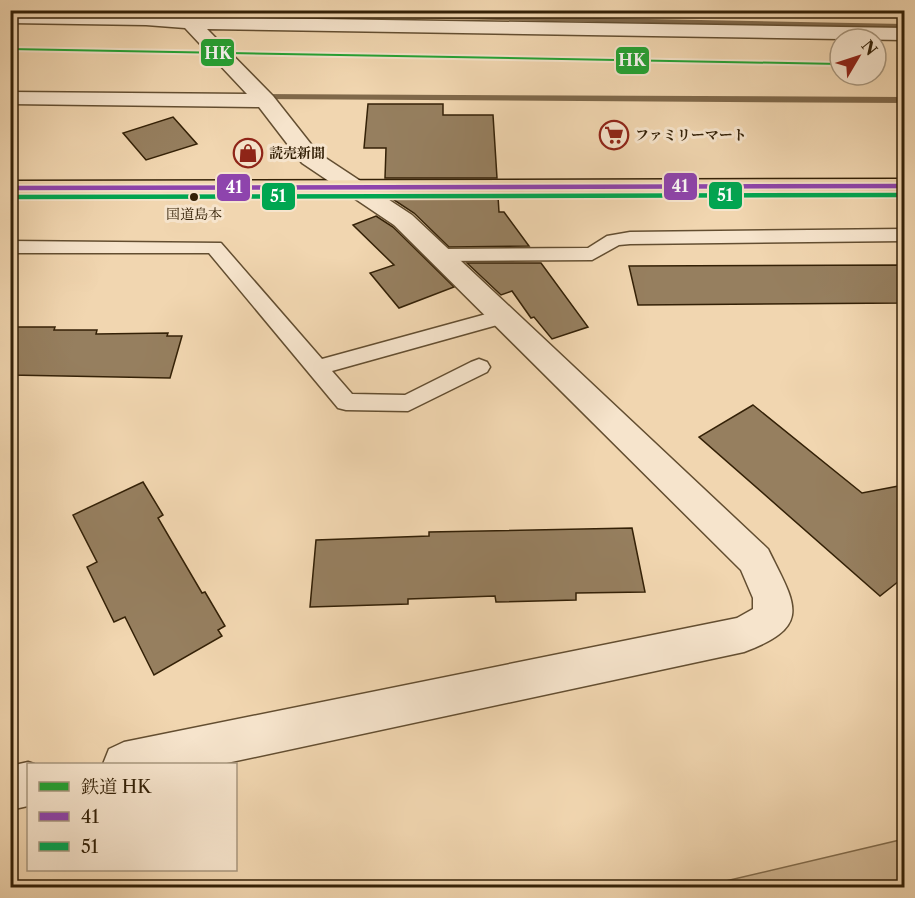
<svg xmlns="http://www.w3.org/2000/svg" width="915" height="898" font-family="'Libre Caslon Text','Noto Serif JP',serif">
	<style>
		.green { fill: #d1b793; stroke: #826c4d; stroke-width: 1.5 }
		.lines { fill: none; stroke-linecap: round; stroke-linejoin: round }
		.stream { fill: #7f684a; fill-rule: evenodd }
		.building { fill: #967f5f; stroke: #342107; stroke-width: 1.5 }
		.service-casing { stroke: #634e31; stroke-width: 3 }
		.minor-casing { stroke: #634e31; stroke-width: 3 }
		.trunk-casing { stroke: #342107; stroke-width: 3 }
		.service { fill: #f6e4cc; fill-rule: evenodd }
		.minor { fill: #f6e4cc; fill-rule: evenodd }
		.trunk { fill: #f1d6b0; fill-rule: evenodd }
		.bus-1-casing { stroke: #f6e4cc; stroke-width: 8 }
		.bus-2-casing { stroke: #f6e4cc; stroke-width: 8 }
		.bus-1 { stroke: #8e44ad; stroke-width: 4.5 }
		.bus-2 { stroke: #00a651; stroke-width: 4.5 }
		.rail-1-casing { stroke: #f6e4cc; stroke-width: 4 }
		.rail-1 { fill: #22a434; fill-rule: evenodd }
		.bus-dot { fill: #342107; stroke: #f6e4cc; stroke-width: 2 }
		.labels { text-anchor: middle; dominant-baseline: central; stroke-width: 6; stroke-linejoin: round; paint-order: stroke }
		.far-poi-label { font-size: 14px; font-weight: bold; fill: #342107; stroke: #f6e4cc; text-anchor: start }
		.bus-label { font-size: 14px; fill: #342107; stroke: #f6e4cc }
		.line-badge { stroke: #f6e4cc; stroke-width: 2 }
		.badge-label { font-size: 16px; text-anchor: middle; font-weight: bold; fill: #fff }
	</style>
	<rect width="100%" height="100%" fill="#f1d6b0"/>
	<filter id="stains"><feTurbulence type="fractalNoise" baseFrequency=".00333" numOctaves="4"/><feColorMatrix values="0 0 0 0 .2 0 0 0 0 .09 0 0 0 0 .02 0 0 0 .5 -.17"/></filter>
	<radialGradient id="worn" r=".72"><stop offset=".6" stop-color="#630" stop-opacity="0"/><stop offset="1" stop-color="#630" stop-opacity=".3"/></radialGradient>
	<path class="green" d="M904,839V887H700Z"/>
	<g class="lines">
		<g class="stream">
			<path d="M90,10H174L175,12L171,14Z"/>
			<path d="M183,10L904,24V28L186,14H183Z"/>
			<path d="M256,94L904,97V103L253,99L252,97Z"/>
		</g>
	</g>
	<g class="building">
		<path d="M368,104H443V115H493L497,178H385L386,148H364Z"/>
		<path d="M173,117L197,144L146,160L123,133Z"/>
		<path d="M388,196H498L499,212H504L529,246L449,247L414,213Z"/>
		<path d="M376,216L393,227L454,287L399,308L370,273L394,265L353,225Z"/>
		<path d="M467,263H541L588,327L552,339L534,317L531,318L512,291L501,295Z"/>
		<path d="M904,265V303L638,305L629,266Z"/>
		<path d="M10,327H55L54,330H97L96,334L168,333L167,336H182L170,378L10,375Z"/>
		<path d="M753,405L862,493L904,485V577L880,596L699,437Z"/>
		<path d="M143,482L163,515L158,518L202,593L205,592L225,626L218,630L222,636L154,675L125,617L114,622L87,567L97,562L73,515Z"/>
		<path d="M632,528L645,592L576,593V600L496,602L495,596L408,599V604L310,607L316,540L429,536V532Z"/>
	</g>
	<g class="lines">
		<g class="service-casing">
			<g id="service">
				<path d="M904,229V241L630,244L619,245L592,260L441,261L434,259L431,255L434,251L441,249L588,248L607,236L630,232Z"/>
				<path d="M10,241L221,243L322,359L501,310L508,312L511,317L508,322L332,371L352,394L405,395L471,362L479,359L487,362L490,367L487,372L408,411L346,410L338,408L209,253H10Z"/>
			</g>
		</g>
		<g class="minor-casing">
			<g id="minor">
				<path d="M169,10H189L196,17L904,28V40L207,29L273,96L318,153L412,215L768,549C795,604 814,626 744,652L222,764H103L109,749L124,742L737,618L753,609V598L741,570L394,225L302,163L259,107L10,104V92L247,94L185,28L146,25L10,23V11L173,16Z"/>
				<path d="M28,762L34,764H28V806L10,810V766Z"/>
			</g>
		</g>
		<g class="trunk-casing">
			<path id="trunk" d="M904,179V193L10,195V181Z"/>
		</g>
		<use href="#service" class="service"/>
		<use href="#minor" class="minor"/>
		<use href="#trunk" class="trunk"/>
		<g class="bus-1-casing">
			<path id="bus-1" d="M10,188L904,186"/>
		</g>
		<g class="bus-2-casing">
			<path id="bus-2" d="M10,197L904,195"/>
		</g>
		<use href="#bus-1" class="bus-1"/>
		<use href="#bus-2" class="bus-2"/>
		<g class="rail-1-casing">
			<path id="rail-1" d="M10,48L840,63V65L10,50Z"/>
		</g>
		<use href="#rail-1" class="rail-1"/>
	</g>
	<defs>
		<g id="supermarket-ring" transform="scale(1.5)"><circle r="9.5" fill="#f6e4cc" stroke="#8f2418" stroke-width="1.5"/><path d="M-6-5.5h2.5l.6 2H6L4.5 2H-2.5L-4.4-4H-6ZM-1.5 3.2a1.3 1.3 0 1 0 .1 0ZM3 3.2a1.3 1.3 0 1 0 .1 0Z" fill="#8f2418"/></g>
		<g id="shop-ring" transform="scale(1.5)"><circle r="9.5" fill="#f6e4cc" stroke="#8f2418" stroke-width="1.5"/><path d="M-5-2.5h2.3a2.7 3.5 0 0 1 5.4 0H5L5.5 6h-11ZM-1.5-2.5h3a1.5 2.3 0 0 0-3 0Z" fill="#8f2418"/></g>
	</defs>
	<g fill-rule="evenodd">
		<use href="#supermarket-ring" x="614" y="135"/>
		<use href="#shop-ring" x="248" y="153"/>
	</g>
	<circle class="bus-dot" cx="194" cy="197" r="5"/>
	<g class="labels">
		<g class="far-poi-label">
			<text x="635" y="135">ファミリーマート</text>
			<text x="269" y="153">読売新聞</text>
		</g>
		<g class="bus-label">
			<text x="194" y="214">国道島本</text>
		</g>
	</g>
	<g class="line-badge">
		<rect x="200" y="38" width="35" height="29" rx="6" fill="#22a434"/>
		<rect x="615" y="46" width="35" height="29" rx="6" fill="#22a434"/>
		<rect x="663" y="172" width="35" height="29" rx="6" fill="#8e44ad"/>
		<rect x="216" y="173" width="35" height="29" rx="6" fill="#8e44ad"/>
		<rect x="708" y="181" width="35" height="29" rx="6" fill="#00a651"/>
		<rect x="261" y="182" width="35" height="29" rx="6" fill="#00a651"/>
	</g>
	<g class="badge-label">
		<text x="218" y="59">HK</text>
		<text x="632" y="66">HK</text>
		<text x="680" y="192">41</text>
		<text x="234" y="193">41</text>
		<text x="725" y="201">51</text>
		<text x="278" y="202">51</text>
	</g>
	<rect width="915" height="898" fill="none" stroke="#f1d6b0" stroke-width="36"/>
	<rect x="12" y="12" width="891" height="874" fill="none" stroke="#342107" stroke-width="3"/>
	<rect x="18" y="18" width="879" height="862" fill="none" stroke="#342107" stroke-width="1.5"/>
	<rect x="27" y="763" width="210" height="108" fill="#f6e4cc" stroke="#a8967d" stroke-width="1.5"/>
	<rect x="39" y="782" width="30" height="9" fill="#22a434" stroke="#a8967d" stroke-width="1.5"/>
	<text x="81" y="793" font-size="18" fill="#342107">鉄道 HK</text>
	<rect x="39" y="812" width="30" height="9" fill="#8e44ad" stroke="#a8967d" stroke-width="1.5"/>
	<text x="81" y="823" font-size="18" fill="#342107">41</text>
	<rect x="39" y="842" width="30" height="9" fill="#00a651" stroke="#a8967d" stroke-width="1.5"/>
	<text x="81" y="853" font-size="18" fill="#342107">51</text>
	<g transform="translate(858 57) rotate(51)"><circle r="28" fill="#f6e4cc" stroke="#a8967d" stroke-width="1.5"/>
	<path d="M0-4.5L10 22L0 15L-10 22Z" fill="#8f2418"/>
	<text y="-9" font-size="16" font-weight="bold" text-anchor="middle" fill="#342107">N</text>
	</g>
	<rect width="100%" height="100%" filter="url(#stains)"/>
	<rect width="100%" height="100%" fill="url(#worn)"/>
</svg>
